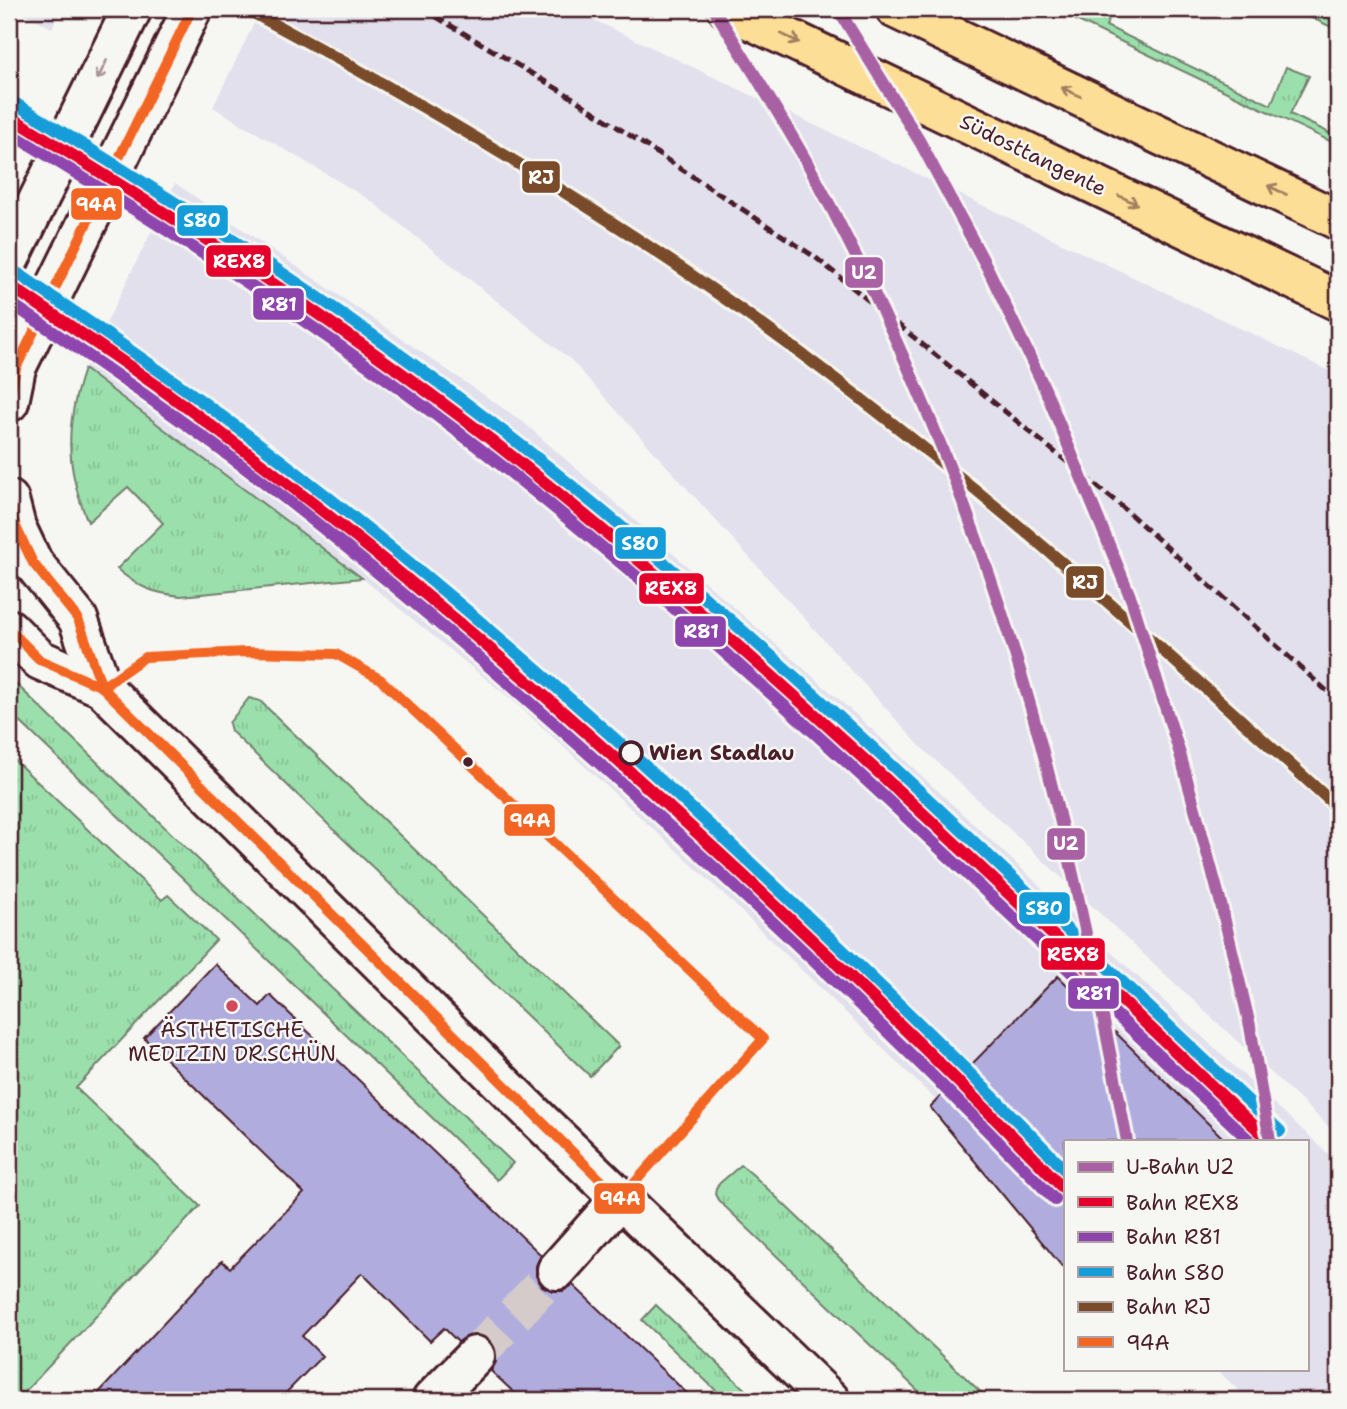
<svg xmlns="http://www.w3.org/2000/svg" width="1347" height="1409" font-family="'Shantell Sans',sans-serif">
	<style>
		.built { fill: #e1e0ec }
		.grass { fill: url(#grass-tufts); stroke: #72806c; stroke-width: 2 }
		.building { fill: #b0adde; stroke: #4a1f2b; stroke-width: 2 }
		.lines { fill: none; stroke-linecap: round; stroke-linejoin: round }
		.street-tunnel { stroke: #d4cbca; stroke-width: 38; stroke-dasharray: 38 19; stroke-linecap: butt }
		.street-casing { stroke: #4a1f2b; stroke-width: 44 }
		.secondary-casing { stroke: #4a1f2b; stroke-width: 44 }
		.highway-casing { stroke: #4a1f2b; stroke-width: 44 }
		.street { stroke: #f6f6f2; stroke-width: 38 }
		.secondary { stroke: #f6f6f2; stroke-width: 38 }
		.highway { stroke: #fcde96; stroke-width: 38 }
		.rail { stroke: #4a1f2b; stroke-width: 5; stroke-dasharray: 10 5; stroke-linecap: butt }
		.bus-1-casing { stroke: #f6f6f2; stroke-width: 16 }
		.bus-1 { stroke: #f26522; stroke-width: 10 }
		.rail-1-casing { stroke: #f6f6f2; stroke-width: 18 }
		.rail-2-casing { stroke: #f6f6f2; stroke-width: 18 }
		.rail-3-casing { stroke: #f6f6f2; stroke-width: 18 }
		.rail-4-casing { stroke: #f6f6f2; stroke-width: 18 }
		.rail-1 { stroke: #e4002b; stroke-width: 12 }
		.rail-2 { stroke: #8e44ad; stroke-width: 12 }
		.rail-3 { stroke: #159dd9; stroke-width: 12 }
		.rail-4 { stroke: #7a4b2a; stroke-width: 12 }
		.metro-1-casing { stroke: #f6f6f2; stroke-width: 18 }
		.metro-1 { stroke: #a862a4; stroke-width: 12 }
		.oneway { stroke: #a37e60 }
		.oneway2 { stroke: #a99598 }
		.stop-dot { fill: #f6f6f2; stroke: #4a1f2b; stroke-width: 3.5 }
		.bus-dot { fill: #4a1f2b; stroke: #f6f6f2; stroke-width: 2.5 }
		.poi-dot { fill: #d1495b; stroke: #f6f6f2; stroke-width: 2.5 }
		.labels { text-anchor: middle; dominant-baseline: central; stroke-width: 5; stroke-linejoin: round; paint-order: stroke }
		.street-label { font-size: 21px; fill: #4a1f2b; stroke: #f6f6f2 }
		.stop-label { font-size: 21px; font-weight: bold; fill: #4a1f2b; stroke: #f6f6f2; text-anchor: start }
		.poi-label { font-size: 21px; fill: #4a1f2b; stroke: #f6f6f2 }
		.line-badge { stroke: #f6f6f2; stroke-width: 2.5 }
		.badge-label { font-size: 19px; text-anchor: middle; font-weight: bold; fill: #fff }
	</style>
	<defs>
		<pattern id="grass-tufts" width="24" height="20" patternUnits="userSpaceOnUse" patternTransform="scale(1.75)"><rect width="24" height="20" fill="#9be0ac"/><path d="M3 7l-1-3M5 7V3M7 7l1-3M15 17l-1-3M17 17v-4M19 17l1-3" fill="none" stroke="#87c094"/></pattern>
	</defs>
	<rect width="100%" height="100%" fill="#f6f6f2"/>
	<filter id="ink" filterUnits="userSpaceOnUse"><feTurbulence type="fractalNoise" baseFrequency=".0143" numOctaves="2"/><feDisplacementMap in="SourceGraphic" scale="14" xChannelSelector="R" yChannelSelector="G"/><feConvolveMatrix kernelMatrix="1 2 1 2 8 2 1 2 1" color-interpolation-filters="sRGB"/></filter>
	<g filter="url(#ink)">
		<g class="built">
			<path d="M16,9H61L52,28Z"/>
			<path d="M261,9H571L1338,375V1135L919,745L571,360L370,200L213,107Z"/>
			<path d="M175,183L523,422L854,713L1338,1163V1400H1249L1216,1369H1307V1141H1065V1225L712,883L517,704L362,578L84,369Z"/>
		</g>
		<g class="grass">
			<path d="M1053,9H1066L1087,19L1093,9H1113L1106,26L1271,105L1286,67L1309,76L1290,114L1338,137V145Z"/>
			<path d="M1292,9H1338V30Z"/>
			<path d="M84,369L362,578L181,596C153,593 139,588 117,569L163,523L128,487L88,522C65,467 65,425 84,369Z"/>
			<path d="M11,679L513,1163L497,1180L9,711Z"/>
			<path d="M249,698L260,701L619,1046L590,1076L231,731L229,723Z"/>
			<path d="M9,755L162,900L168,895L216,940L76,1088L200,1206L17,1400H9Z"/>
			<path d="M741,1165L753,1175L989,1400H928L718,1200L715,1194L716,1188L720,1183Z"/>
			<path d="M656,1305L756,1400H726L642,1320Z"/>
		</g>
		<g class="building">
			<path d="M215,964L260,1006L270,995L541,1255L536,1266V1276L542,1286L553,1291H563L573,1285L694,1400H522L491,1371L496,1362V1351L490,1340L481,1335H470L458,1342L444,1328L430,1341L362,1273L302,1336L322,1356L279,1400H92L222,1261L230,1268L304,1193L144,1038Z"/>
			<path d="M1058,976L1226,1141H1065V1270L930,1107Z"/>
		</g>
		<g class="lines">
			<path class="street-tunnel" d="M475,1356L557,1270"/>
			<g class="street-casing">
				<g id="street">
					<path d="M557,1270L620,1199"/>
					<path d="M432,1400L475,1356"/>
				</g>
			</g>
			<g class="secondary-casing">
				<g id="secondary">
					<path d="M9,260L132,9"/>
					<path d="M9,402L16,368L192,9"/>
					<path d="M9,500L16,527L33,563L78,619L102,687"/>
					<path d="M9,629L40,660L102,687L541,1122L830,1400"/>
				</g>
			</g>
			<g class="highway-casing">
				<g id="highway">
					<path d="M728,9L1338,301"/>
					<path d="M896,9L1338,220"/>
				</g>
			</g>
			<use href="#street" class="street"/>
			<use href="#secondary" class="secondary"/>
			<use href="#highway" class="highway"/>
			<path class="rail" d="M423,9L573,98L815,257L1120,505L1338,701"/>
			<g class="bus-1-casing">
				<g id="bus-1">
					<path d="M9,402L16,368L192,9"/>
					<path d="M9,500L16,527L33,563L78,619L101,684"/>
					<path d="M9,629L40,660L102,687"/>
					<path d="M246,652L336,654L380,679L763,1039L620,1199L102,687L145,657Z"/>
				</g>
			</g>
			<use href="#bus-1" class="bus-1"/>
			<g class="rail-1-casing">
				<g id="rail-1">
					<path d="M9,116C186,224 361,336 523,465C786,675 1026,911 1270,1141"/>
					<path d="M9,285C75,329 141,373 205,421C385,554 555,701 719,853C837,962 953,1074 1065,1190"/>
				</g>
			</g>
			<g class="rail-2-casing">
				<g id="rail-2">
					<path d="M9,132C183,238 355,349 515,476C773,682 1009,915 1250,1141"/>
					<path d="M9,302C105,366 200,432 291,503C439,619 579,743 717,870C832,977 946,1086 1055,1200"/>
				</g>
			</g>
			<g class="rail-3-casing">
				<g id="rail-3">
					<path d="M16,104C194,212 369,325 532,454C795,663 1035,901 1280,1131"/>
					<path d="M17,273C82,317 147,361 211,408C392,541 562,688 727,841C842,948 956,1057 1065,1170"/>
				</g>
			</g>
			<g class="rail-4-casing">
				<path id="rail-4" d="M246,9C427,105 603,209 769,330C969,475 1155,641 1338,808"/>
			</g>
			<use href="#rail-1" class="rail-1"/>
			<use href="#rail-2" class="rail-2"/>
			<use href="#rail-3" class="rail-3"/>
			<use href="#rail-4" class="rail-4"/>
			<g class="metro-1-casing">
				<g id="metro-1">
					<path d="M714,9C746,61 779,112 809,166C893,320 963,486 1015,654C1064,813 1096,977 1127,1141"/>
					<path d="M838,9L920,142L988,269L1045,389L1132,601L1180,754L1220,900L1250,1026L1270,1141"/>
				</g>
			</g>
			<use href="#metro-1" class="metro-1"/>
		</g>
		<defs><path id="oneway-shaft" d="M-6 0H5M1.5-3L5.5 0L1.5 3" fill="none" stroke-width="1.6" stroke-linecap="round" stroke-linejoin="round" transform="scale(1.75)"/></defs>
		<g class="oneway">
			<use href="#oneway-shaft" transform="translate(790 38) rotate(26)"/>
			<use href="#oneway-shaft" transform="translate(1071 92) rotate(-154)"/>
			<use href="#oneway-shaft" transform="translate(1277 190) rotate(-154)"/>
			<use href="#oneway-shaft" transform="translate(1128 200) rotate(26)"/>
		</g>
		<use class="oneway2" href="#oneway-shaft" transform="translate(102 70) rotate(116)"/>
	</g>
	<circle class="stop-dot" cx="631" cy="753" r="11"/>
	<circle class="bus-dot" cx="468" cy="762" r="6"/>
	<circle class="poi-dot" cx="232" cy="1006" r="7"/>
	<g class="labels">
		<g class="street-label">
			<text transform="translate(1033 155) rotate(26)">Südosttangente</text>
		</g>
		<g class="stop-label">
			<text x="649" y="753">Wien Stadlau</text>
		</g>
		<g class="poi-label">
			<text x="232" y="1030">ÄSTHETISCHE<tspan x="232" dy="24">MEDIZIN DR.SCHÜN</tspan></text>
		</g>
	</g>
	<g class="line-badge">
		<rect x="521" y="160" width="40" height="34" rx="7" fill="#7a4b2a"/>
		<rect x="70" y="187" width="53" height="34" rx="7" fill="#f26522"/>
		<rect x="176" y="204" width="53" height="33" rx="7" fill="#159dd9"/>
		<rect x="205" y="244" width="67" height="34" rx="7" fill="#e4002b"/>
		<rect x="844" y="256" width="40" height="33" rx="7" fill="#a862a4"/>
		<rect x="252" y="287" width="53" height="34" rx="7" fill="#8e44ad"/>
		<rect x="614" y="526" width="53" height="34" rx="7" fill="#159dd9"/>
		<rect x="1065" y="565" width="40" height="34" rx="7" fill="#7a4b2a"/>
		<rect x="638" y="572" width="67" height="33" rx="7" fill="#e4002b"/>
		<rect x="674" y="615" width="53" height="33" rx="7" fill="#8e44ad"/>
		<rect x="503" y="803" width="53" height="34" rx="7" fill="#f26522"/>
		<rect x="1046" y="827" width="40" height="34" rx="7" fill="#a862a4"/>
		<rect x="1018" y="891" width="53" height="34" rx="7" fill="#159dd9"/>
		<rect x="1040" y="937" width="66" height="34" rx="7" fill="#e4002b"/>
		<rect x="1067" y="977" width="53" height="33" rx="7" fill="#8e44ad"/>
		<rect x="593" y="1182" width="53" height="33" rx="7" fill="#f26522"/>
	</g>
	<g class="badge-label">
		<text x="541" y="184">RJ</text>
		<text x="96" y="211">94A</text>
		<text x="202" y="227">S80</text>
		<text x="239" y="268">REX8</text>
		<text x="864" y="279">U2</text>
		<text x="279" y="311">R81</text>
		<text x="640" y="550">S80</text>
		<text x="1085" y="589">RJ</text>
		<text x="671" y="595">REX8</text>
		<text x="701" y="638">R81</text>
		<text x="530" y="827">94A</text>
		<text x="1066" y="850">U2</text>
		<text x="1044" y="915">S80</text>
		<text x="1073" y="961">REX8</text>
		<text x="1094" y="1000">R81</text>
		<text x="620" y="1205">94A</text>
	</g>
	<rect width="1347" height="1409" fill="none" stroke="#f6f6f2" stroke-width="35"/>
	<rect x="18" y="18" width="1312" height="1374" fill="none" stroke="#4a1f2b" stroke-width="2.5" filter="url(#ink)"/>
	<rect x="1064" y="1140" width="245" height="231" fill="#f6f6f2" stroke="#b1a0a2" stroke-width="2"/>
	<rect x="1078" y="1162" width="35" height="10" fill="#a862a4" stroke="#b1a0a2" stroke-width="2"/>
	<text x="1126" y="1174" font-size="21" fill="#4a1f2b">U-Bahn U2</text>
	<rect x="1078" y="1197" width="35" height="10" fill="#e4002b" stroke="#b1a0a2" stroke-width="2"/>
	<text x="1126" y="1210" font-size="21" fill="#4a1f2b">Bahn REX8</text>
	<rect x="1078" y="1232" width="35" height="10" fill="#8e44ad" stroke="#b1a0a2" stroke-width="2"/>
	<text x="1126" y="1244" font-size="21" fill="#4a1f2b">Bahn R81</text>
	<rect x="1078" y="1267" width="35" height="10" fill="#159dd9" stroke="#b1a0a2" stroke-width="2"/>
	<text x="1126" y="1280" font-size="21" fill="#4a1f2b">Bahn S80</text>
	<rect x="1078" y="1302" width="35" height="10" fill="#7a4b2a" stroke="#b1a0a2" stroke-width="2"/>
	<text x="1126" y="1314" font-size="21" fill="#4a1f2b">Bahn RJ</text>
	<rect x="1078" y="1337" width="35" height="10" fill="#f26522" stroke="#b1a0a2" stroke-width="2"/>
	<text x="1126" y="1350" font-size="21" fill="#4a1f2b">94A</text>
</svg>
